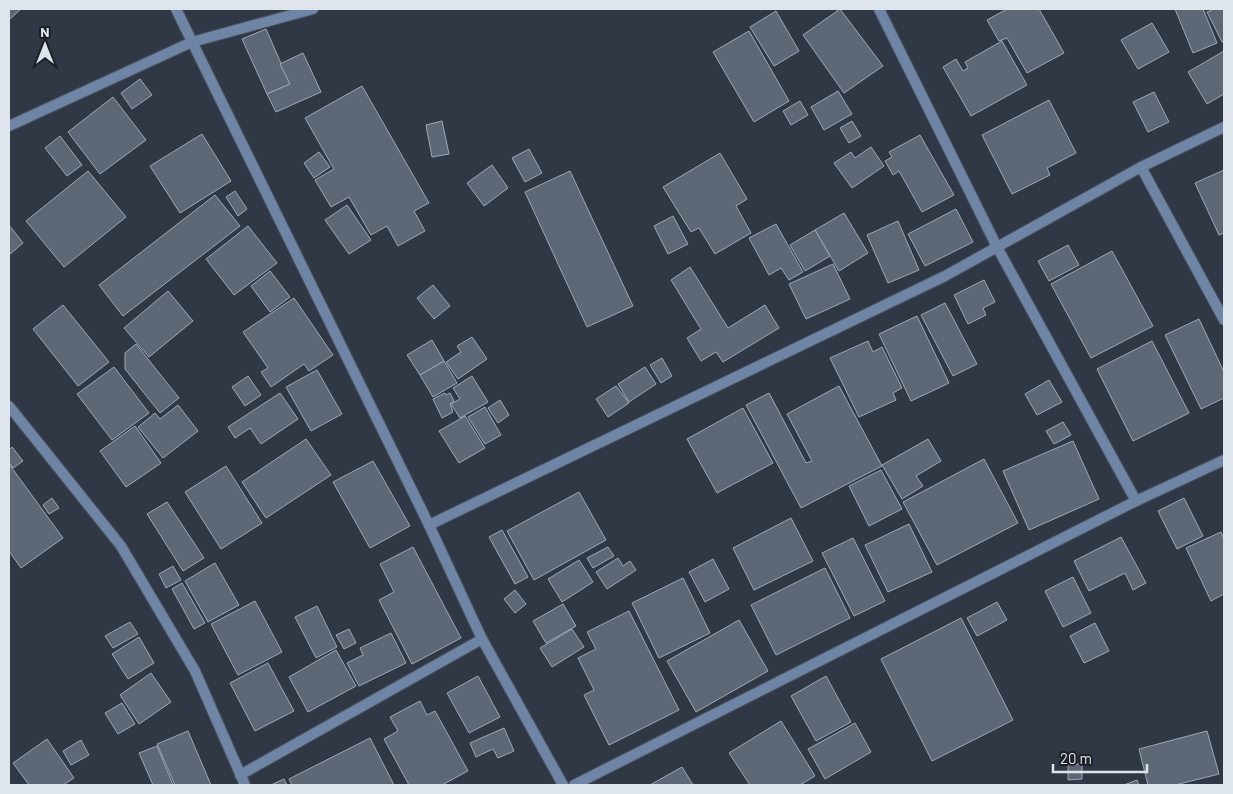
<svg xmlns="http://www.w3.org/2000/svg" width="1233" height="794" font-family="Barlow,sans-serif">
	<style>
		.building { fill: #5e6775; stroke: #9ea8b8 }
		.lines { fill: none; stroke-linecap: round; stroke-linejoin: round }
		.minor-casing { stroke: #4c5460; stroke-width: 12 }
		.minor { stroke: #6f85a6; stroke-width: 10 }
	</style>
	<rect width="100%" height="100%" fill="#303845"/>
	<g class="building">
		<path d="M9,9H21L9,20Z"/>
		<path d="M840,9L883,66L844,93L803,35Z"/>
		<path d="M1007,9H1039L1064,53L1027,73L1007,38L999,41L987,20Z"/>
		<path d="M1175,9H1203L1217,43L1193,53Z"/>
		<path d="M1210,9H1224V41L1222,42L1207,12L1211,11Z"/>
		<path d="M776,11L799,51L774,66L750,27Z"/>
		<path d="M1152,23L1169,52L1138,69L1121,40Z"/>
		<path d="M266,29L290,84L267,94L242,39Z"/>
		<path d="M749,31L789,101L754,122L713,52Z"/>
		<path d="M1002,41L1027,85L971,116L943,67L956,59L963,71L968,68L965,62Z"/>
		<path d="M1224,51V94L1207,104L1188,72Z"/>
		<path d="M303,53L321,92L276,112L267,94L290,84L280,64Z"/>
		<path d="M140,79L152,95L132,109L121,93Z"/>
		<path d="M362,86L429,203L414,211L425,231L398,246L387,226L371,235L349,197L331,207L315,180L334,169L305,118Z"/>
		<path d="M838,91L852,114L824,130L811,107Z"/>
		<path d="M1154,92L1169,122L1148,132L1133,102Z"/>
		<path d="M113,97L146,140L100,174L68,132Z"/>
		<path d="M1049,100L1076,153L1047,168L1050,175L1012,194L982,135Z"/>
		<path d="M800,101L808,115L791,125L783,111Z"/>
		<path d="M442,121L449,154L432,157L426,125Z"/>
		<path d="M852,121L861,136L849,143L840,128Z"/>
		<path d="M202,134L231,181L180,213L150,166Z"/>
		<path d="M920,135L954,195L922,212L899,171L893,175L885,161L892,157L889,152Z"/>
		<path d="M60,136L82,165L67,176L45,148Z"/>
		<path d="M871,147L884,166L852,188L834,163L851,152L855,158Z"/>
		<path d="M529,149L542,173L525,182L512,158Z"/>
		<path d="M319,152L330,167L314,178L304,163Z"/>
		<path d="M720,153L747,199L736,206L751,233L715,254L699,228L691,232L663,187Z"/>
		<path d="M492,165L508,188L484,206L467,183Z"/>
		<path d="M1224,170V233L1219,235L1195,183Z"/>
		<path d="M88,171L126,217L64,267L26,221Z"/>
		<path d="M570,171L633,306L587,327L525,192Z"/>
		<path d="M235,191L247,209L238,216L226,197Z"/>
		<path d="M215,195L240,226L123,316L99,285Z"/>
		<path d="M347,205L371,240L349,254L325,220Z"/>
		<path d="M956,209L973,242L925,266L908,234Z"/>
		<path d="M844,213L868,253L839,271L815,230Z"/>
		<path d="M673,216L688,244L668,254L654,226Z"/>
		<path d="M898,221L919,270L888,283L867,235Z"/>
		<path d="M776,224L803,272L789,280L781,268L769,275L749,238Z"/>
		<path d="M9,225L23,243L9,255Z"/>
		<path d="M248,226L277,263L234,295L206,259Z"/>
		<path d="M815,230L830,256L805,271L790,245Z"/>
		<path d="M1068,245L1079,265L1049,281L1038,261Z"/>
		<path d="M1112,251L1153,326L1091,358L1051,284Z"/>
		<path d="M833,264L850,299L806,319L789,284Z"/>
		<path d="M690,267L728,328L765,305L779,328L723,362L716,352L701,361L687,338L701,329L671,280Z"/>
		<path d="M270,271L290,297L270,312L251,286Z"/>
		<path d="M984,280L995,302L983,308L986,315L968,324L954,295Z"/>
		<path d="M433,285L450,306L434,319L417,298Z"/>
		<path d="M168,291L193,321L149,357L124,328Z"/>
		<path d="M294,298L333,355L309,371L304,364L271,387L261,372L268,368L243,332Z"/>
		<path d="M945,303L977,364L953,376L921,315Z"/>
		<path d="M63,305L109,362L78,386L33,329Z"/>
		<path d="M917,316L949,383L911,401L879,334Z"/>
		<path d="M1199,319L1224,372V398L1201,409L1165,335Z"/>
		<path d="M472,337L487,359L458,379L446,362L461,352L457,346Z"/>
		<path d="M432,340L444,361L420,375L407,355Z"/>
		<path d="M868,341L873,352L882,347L902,388L893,393L896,400L859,417L830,358Z"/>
		<path d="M1152,341L1189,413L1133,441L1097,369Z"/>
		<path d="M136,344L179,398L160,413L125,369V353Z"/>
		<path d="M662,358L672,376L661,383L650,365Z"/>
		<path d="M444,361L457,383L433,397L420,375Z"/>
		<path d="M114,367L149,413L112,440L77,394Z"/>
		<path d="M645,367L656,384L629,402L618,384Z"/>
		<path d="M317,370L342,414L311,431L286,387Z"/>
		<path d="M248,376L261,395L245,406L232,387Z"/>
		<path d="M472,376L488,402L460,418L451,404L460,399L453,388Z"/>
		<path d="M1049,380L1062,402L1037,415L1025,394Z"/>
		<path d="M616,386L629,403L608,417L596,399Z"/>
		<path d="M839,386L882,466L801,508L746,405L769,393L806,463L812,461L787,414Z"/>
		<path d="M280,393L298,419L261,444L250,428L235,438L228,427Z"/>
		<path d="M445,393L446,395L450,393L454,401L450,404L453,412L442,418L433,399Z"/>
		<path d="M500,400L509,415L498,423L488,408Z"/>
		<path d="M178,405L198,431L163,458L138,427L155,413L160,419Z"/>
		<path d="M485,407L501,435L485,444L468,417Z"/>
		<path d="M743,408L773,463L717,493L687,439Z"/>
		<path d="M465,416L485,448L459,463L439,431Z"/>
		<path d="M1063,422L1071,435L1054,444L1046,431Z"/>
		<path d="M135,426L161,463L126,487L100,451Z"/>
		<path d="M306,439L331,475L266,518L242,482Z"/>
		<path d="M928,439L941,461L916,476L923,486L902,499L882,465Z"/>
		<path d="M1073,441L1099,499L1029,530L1003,471Z"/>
		<path d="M12,447L23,461L13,468L9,462V450Z"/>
		<path d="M984,459L1018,523L937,565L903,502Z"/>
		<path d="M373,461L410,526L370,548L333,482Z"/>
		<path d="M9,464L63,538L21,568L9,551Z"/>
		<path d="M226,466L262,523L221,549L185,492Z"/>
		<path d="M881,470L902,509L869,526L849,486Z"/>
		<path d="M579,492L606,540L534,580L507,531Z"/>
		<path d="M52,498L59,508L49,514L43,505Z"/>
		<path d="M1184,498L1203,536L1177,549L1158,511Z"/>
		<path d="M167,502L204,558L183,571L147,514Z"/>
		<path d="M791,518L813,561L754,590L733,548Z"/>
		<path d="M909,524L932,572L888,592L865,545Z"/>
		<path d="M502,530L528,577L515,584L489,537Z"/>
		<path d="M1221,532L1224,539V594L1211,601L1186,548Z"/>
		<path d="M1121,537L1146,583L1133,590L1125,573L1089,591L1074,561Z"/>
		<path d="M853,538L885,601L854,616L822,553Z"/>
		<path d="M413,547L461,638L412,664L379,600L394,592L380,564Z"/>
		<path d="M608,547L614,556L593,568L587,558Z"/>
		<path d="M618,558L623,566L630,561L636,570L607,589L596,572Z"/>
		<path d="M713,559L729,589L705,602L689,572Z"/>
		<path d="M579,560L593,582L562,602L548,579Z"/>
		<path d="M215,563L239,605L208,622L185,581Z"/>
		<path d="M173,566L181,580L166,588L159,574Z"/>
		<path d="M825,568L850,618L776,655L751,605Z"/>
		<path d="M1073,577L1091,613L1063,627L1045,591Z"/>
		<path d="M683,578L710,633L659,658L632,603Z"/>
		<path d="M182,583L205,623L194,629L172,589Z"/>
		<path d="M515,590L526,604L515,613L504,599Z"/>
		<path d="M255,601L282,652L238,675L211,624Z"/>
		<path d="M997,602L1007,620L977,636L967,618Z"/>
		<path d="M563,604L576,626L546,643L533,621Z"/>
		<path d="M317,606L337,647L316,658L295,617Z"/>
		<path d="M629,611L679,710L609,745L584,695L594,690L578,658L596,649L587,632Z"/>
		<path d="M961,618L1013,720L932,761L881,659Z"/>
		<path d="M739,620L768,671L696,712L667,661Z"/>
		<path d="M130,622L138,634L113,648L105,636Z"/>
		<path d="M1095,623L1109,651L1084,663L1070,636Z"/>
		<path d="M349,629L356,643L344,649L336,635Z"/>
		<path d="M572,629L584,647L552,667L540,648Z"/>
		<path d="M391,633L406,663L359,686L347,663L363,655L360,648Z"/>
		<path d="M139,637L154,663L128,679L112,654Z"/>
		<path d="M336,650L356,686L308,712L289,677Z"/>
		<path d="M268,663L294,711L255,731L230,683Z"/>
		<path d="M151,673L171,702L139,724L120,695Z"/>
		<path d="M478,676L500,717L469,733L447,693Z"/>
		<path d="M826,676L851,722L816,741L791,696Z"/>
		<path d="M420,701L427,715L435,711L468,771L442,785H409L384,739L398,731L390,717Z"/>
		<path d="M122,703L135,724L118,734L105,713Z"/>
		<path d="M781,721L815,776L800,785H750L729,753Z"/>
		<path d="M855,723L871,752L825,779L808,749Z"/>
		<path d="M504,728L514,751L498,758L493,749L476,757L470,743Z"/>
		<path d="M188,731L211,785H175L157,744Z"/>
		<path d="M1207,731L1219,774L1175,785H1148L1139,749Z"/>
		<path d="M370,738L394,785H292L289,779Z"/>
		<path d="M47,739L74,778L63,785H29L13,763Z"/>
		<path d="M81,740L89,755L71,765L63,751Z"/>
		<path d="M157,746L173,785H153L139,753Z"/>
		<path d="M1068,764H1082V779L1068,780Z"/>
		<path d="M682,767L693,785H650Z"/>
		<path d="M284,779L287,785H271Z"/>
		<path d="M1137,780L1139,785H1124Z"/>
	</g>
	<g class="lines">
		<g class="minor-casing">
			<g id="minor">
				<path d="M176,9L429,525L482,639"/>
				<path d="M879,9L997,247L1136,501"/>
				<path d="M9,126L192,42L313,9"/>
				<path d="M1141,167L1224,127"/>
				<path d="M9,406L121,546L195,671L245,785"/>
				<path d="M429,525L945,276L1141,167L1224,320"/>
				<path d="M240,775L482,639L563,785"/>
				<path d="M574,785L1136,501L1224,460"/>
			</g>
		</g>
		<use href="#minor" class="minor"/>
	</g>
	<rect width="1233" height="794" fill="none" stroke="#dfe5ed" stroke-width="20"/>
	<g transform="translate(45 45)" stroke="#1c1f25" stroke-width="4" paint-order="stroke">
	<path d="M0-4L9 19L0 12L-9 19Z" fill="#dfe5ed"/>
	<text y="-8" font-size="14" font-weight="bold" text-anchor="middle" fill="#dfe5ed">N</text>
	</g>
	<path d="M1053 764v8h94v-8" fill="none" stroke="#dfe5ed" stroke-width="2.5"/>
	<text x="1060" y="764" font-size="15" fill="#dfe5ed" stroke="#1c1f25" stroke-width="4" paint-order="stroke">20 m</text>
</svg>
